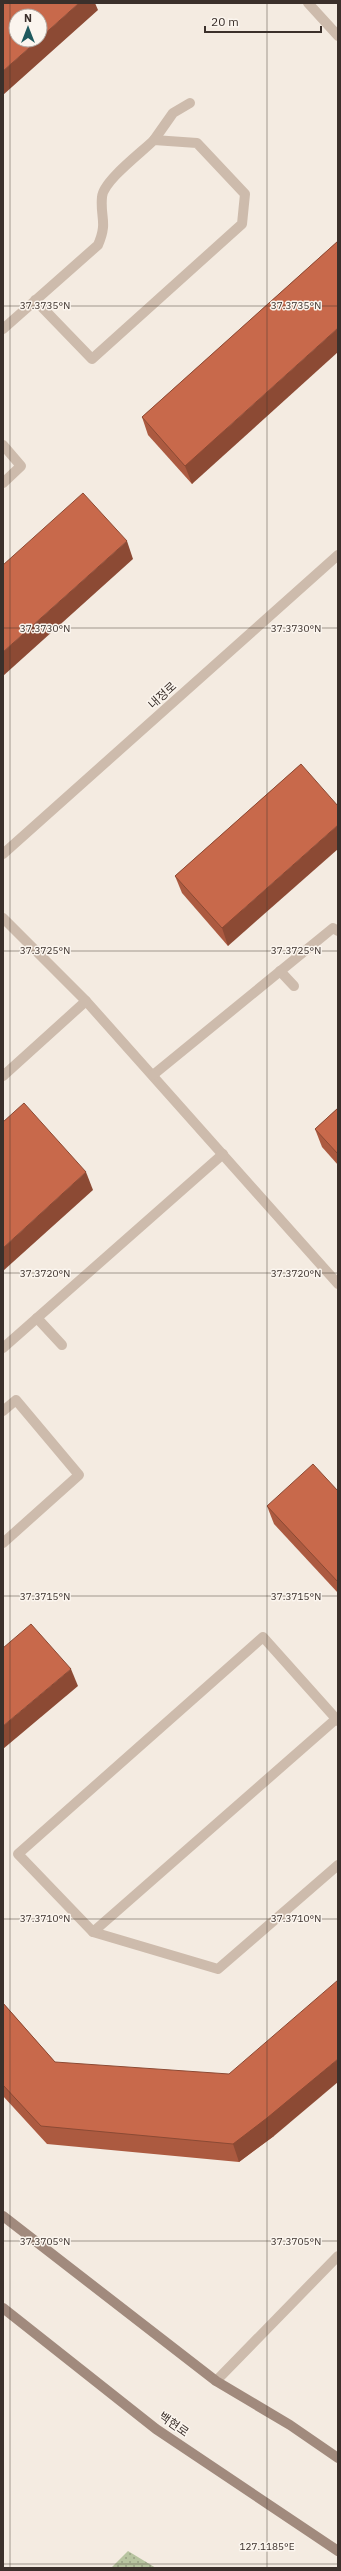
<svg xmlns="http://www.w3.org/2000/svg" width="341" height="2571" font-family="'IBM Plex Sans','Noto Sans KR',sans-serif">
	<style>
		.grass { fill: url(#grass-dots) }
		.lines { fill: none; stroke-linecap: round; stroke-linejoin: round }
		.service { stroke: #cdbbac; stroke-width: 10 }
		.minor { stroke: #cdbbac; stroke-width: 10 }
		.tertiary { stroke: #cdbbac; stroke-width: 10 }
		.secondary { stroke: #a18a7d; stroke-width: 10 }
		.wall { fill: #ac5a40 }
		.shaded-wall { fill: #8c4a34 }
		.building { fill: #c8694b; stroke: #8c4a34 }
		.ticks { fill: none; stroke: #3b302b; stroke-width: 1; stroke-opacity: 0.45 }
		.labels { text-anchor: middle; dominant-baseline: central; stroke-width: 3; stroke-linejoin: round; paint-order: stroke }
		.street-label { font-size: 12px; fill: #3b302b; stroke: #fbf5ee }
		.ticks-label { font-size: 10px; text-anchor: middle; fill: #3b302b; stroke: #fbf5ee; stroke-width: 3; stroke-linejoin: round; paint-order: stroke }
	</style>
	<defs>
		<pattern id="grass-dots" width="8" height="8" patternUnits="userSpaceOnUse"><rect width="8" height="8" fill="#b8c4a0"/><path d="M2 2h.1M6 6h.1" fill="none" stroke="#97a083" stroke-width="1.8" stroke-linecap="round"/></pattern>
	</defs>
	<rect width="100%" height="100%" fill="#f4ebe1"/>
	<path class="grass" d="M128,2551L156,2568H111Z"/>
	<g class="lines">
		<g class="service">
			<path d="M154,140L173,113L190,103"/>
			<path d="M3,329L98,245C108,222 100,218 102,197C103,181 142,152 154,140L197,143L245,194L242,224L92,359L35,300"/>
			<path d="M3,445L21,466L3,483"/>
			<path d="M3,918L86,1001L338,1284"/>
			<path d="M280,971L294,986"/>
			<path d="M153,1075L333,928L338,931"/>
			<path d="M3,1076L86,1001"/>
			<path d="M37,1318L62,1345"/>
			<path d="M3,1348L223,1154"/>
			<path d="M3,1411L16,1400L79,1475L3,1543"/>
			<path d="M338,1721L263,1637L18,1854L93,1932L218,1969L338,1865"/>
			<path d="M93,1932L336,1719"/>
			<path d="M216,2381L338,2256"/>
		</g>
		<path class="minor" d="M308,3L338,36"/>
		<path class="tertiary" d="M3,854L338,555"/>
		<g class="secondary">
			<path d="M3,2216L216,2381L290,2425L338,2458"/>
			<path d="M3,2308L156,2429L338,2551"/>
		</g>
	</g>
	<g class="wall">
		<path d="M338,241L192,484L148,435L142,417Z"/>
		<path d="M301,764L228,946L182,893L175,876Z"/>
		<path d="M338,1108V1165L322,1147L315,1129Z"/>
		<path d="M338,1491V1593L274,1524L267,1506Z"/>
		<path d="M3,2003L55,2062L274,2136L239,2162L47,2144L3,2096Z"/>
	</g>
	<g class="shaded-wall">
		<path d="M79,3H95L98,10L3,95V71L38,40H40V38Z"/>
		<path d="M338,328V352L192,484L185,466Z"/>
		<path d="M127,541L133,559L3,676V652Z"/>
		<path d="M338,825V849L228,946L222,928Z"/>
		<path d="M86,1172L93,1190L3,1271V1248Z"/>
		<path d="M71,1669L78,1686L3,1749V1726Z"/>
		<path d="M338,2059V2082L274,2136L239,2162L233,2144Z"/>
	</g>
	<g class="building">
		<path d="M3,3H79L40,38V16H16V40H38L3,71Z"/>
		<path d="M338,241V328L185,466L142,417Z"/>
		<path d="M83,493L127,541L3,652V565Z"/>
		<path d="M301,764L338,806V825L222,928L175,876Z"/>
		<path d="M24,1103L86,1172L3,1248V1122Z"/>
		<path d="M338,1108V1154L315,1129Z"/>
		<path d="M313,1464L338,1491V1582L267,1506Z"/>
		<path d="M31,1624L71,1669L3,1726V1648Z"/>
		<path d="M338,1980V2059L267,2118L233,2144L41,2126L3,2085V2003L55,2062L229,2074Z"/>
	</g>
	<path class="ticks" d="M10,3V2568M267,3V2568M3,306H338M3,628H338M3,951H338M3,1273H338M3,1596H338M3,1919H338M3,2241H338M3,2564H338"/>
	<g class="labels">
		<g class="street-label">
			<text transform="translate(162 695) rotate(-42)">내정로</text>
			<text transform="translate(174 2424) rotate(35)">백현로</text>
		</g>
	</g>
	<g class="ticks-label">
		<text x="45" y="309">37.3735°N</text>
		<text x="296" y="309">37.3735°N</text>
		<text x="45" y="632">37.3730°N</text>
		<text x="296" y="632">37.3730°N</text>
		<text x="45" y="954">37.3725°N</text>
		<text x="296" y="954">37.3725°N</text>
		<text x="45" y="1277">37.3720°N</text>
		<text x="296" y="1277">37.3720°N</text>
		<text x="45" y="1600">37.3715°N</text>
		<text x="296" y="1600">37.3715°N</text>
		<text x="45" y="1922">37.3710°N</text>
		<text x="296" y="1922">37.3710°N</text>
		<text x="45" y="2245">37.3705°N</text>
		<text x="296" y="2245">37.3705°N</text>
		<text x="267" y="2550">127.1185°E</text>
	</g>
	<rect width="341" height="2571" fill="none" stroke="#3b302b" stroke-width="8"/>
	<g transform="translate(28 28)"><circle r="19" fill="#fbf5ee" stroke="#aea6a0"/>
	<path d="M0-3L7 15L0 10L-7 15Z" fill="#1f5a5e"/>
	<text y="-6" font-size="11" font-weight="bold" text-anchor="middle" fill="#3b302b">N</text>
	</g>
	<path d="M205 26v6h116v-6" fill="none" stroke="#3b302b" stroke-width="2"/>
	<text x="211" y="26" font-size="12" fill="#3b302b" stroke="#fbf5ee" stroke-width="3" paint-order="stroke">20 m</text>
</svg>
